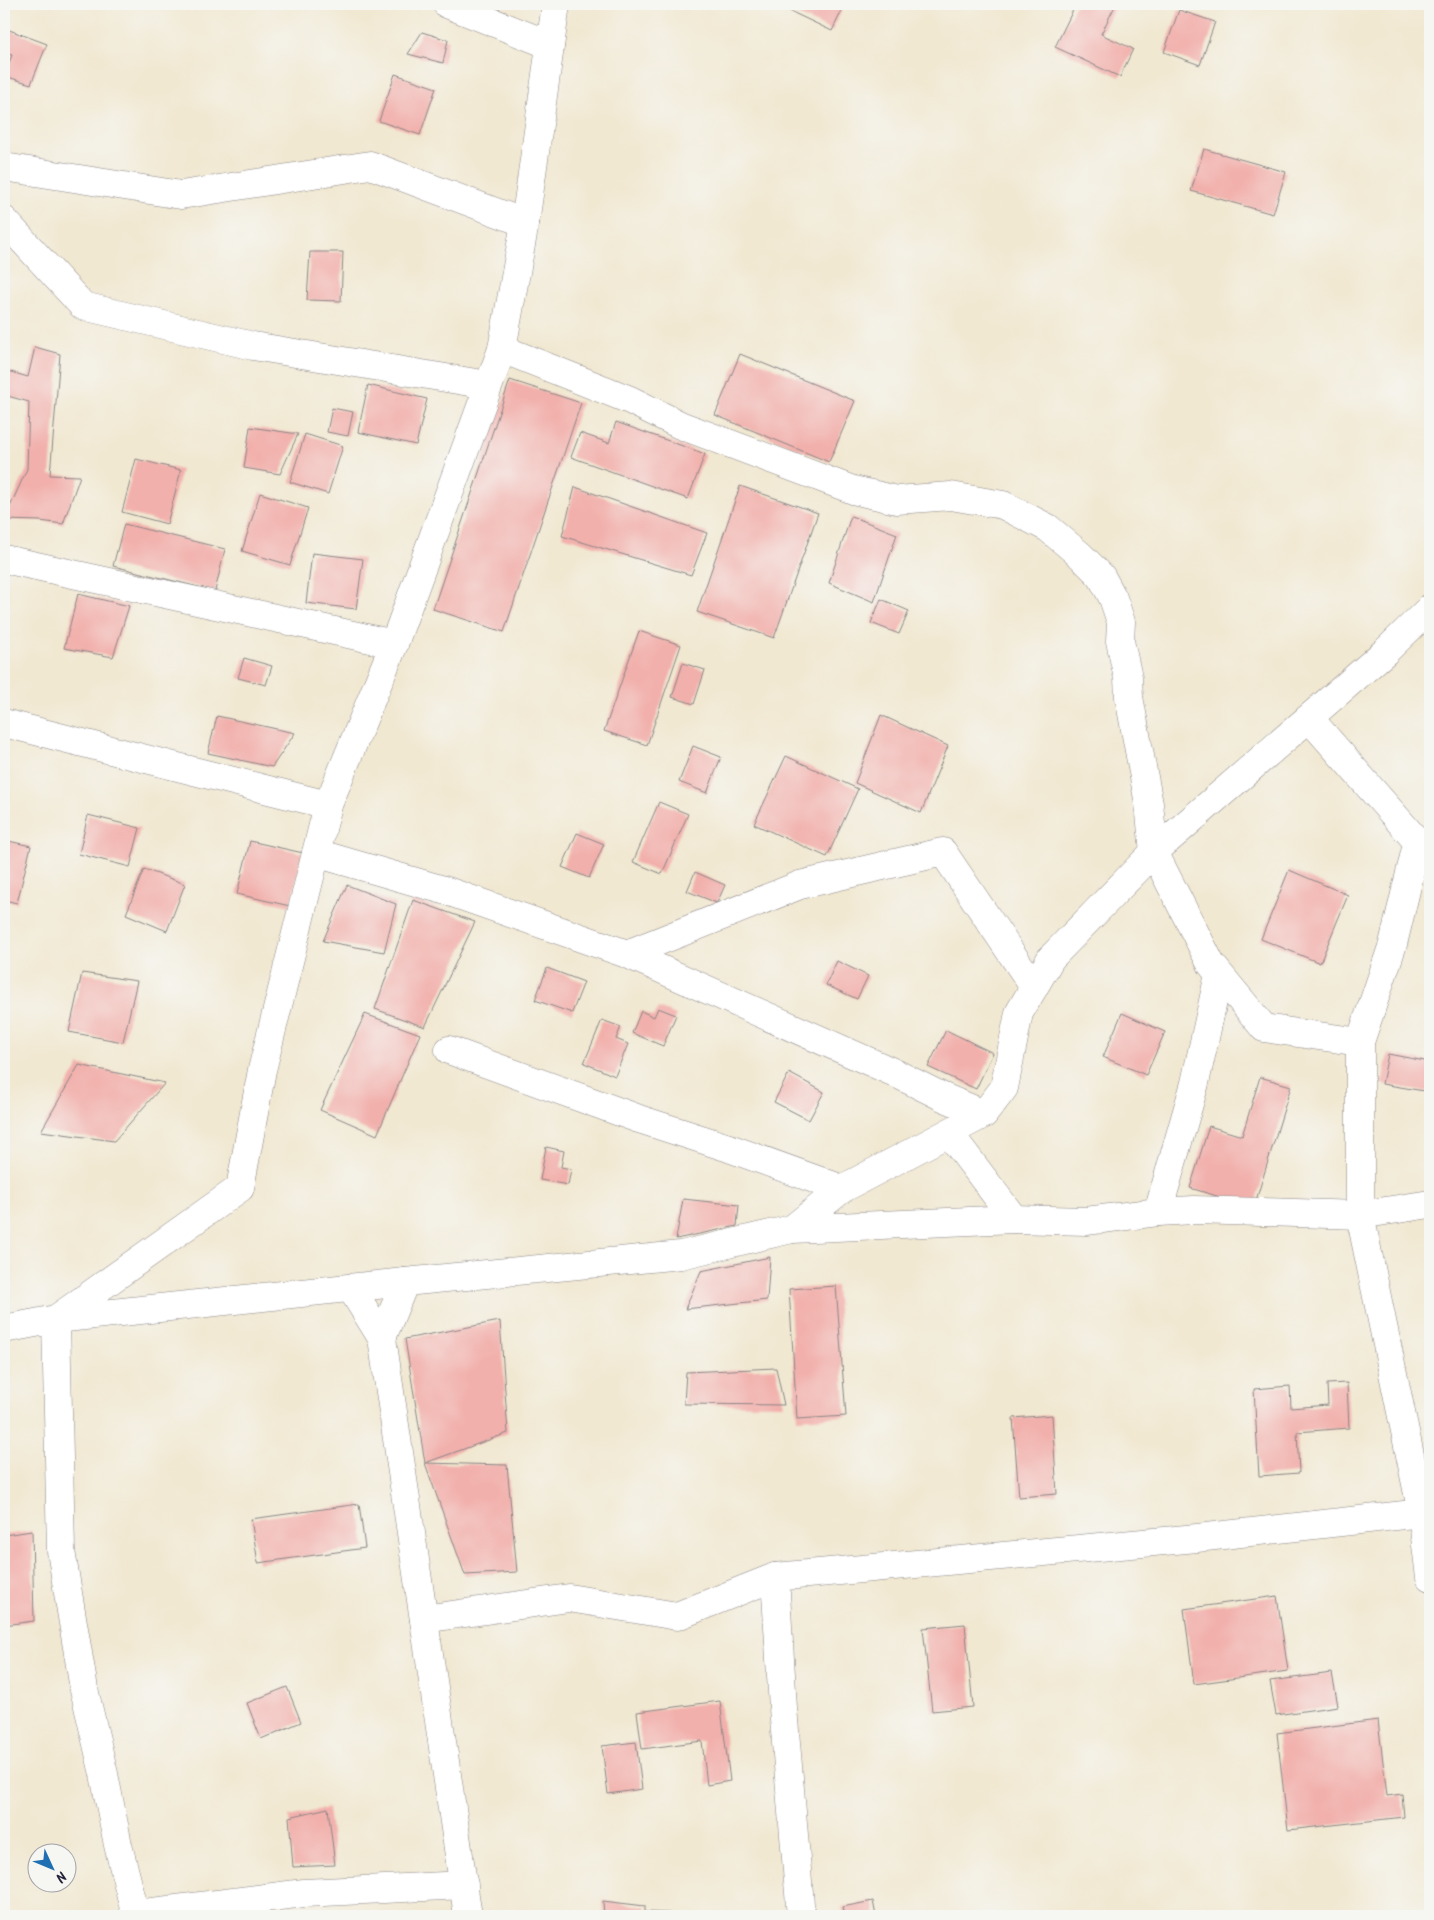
<svg xmlns="http://www.w3.org/2000/svg" width="1434" height="1920" font-family="Kalam,sans-serif">
	<style>
		.building { fill: #f2b0ac }
		.lines { fill: none; stroke-linecap: round; stroke-linejoin: round }
		.street-casing { stroke: #8a8586; stroke-width: 29 }
		.street { stroke: #fff; stroke-width: 28 }
	</style>
	<rect width="100%" height="100%" fill="#f6f6f2"/>
	<filter id="ink" filterUnits="userSpaceOnUse"><feTurbulence type="fractalNoise" baseFrequency=".02" numOctaves="2"/><feDisplacementMap in="SourceGraphic" scale="10" xChannelSelector="R" yChannelSelector="G"/><feConvolveMatrix kernelMatrix="1 2 1 2 8 2 1 2 1" color-interpolation-filters="sRGB"/></filter>
	<filter id="wash" filterUnits="userSpaceOnUse"><feTurbulence type="fractalNoise" baseFrequency=".0096" numOctaves="4" result="noise"/><feDisplacementMap in="SourceGraphic" scale="20" xChannelSelector="R" yChannelSelector="G"/><feGaussianBlur stdDeviation="1.12" result="paint"/><feColorMatrix in="noise" values="0 0 0 0 0 0 0 0 0 0 0 0 0 0 0 0 0 1.4 0 .05"/><feComposite in="paint" operator="in"/></filter>
	<g filter="url(#wash)">
		<rect width="100%" height="100%" fill="#f1e8d1"/>
		<g id="blocks">
			<g class="building">
				<path d="M775,4H845L832,31Z"/>
				<path d="M1076,4H1116L1101,34L1133,49L1120,77L1055,47Z"/>
				<path d="M1179,10L1215,22L1200,65L1164,52Z"/>
				<path d="M4,28L47,44L31,84L4,76L12,55L4,53Z"/>
				<path d="M422,32L448,40L443,63L408,54Z"/>
				<path d="M395,74L436,88L420,135L379,121Z"/>
				<path d="M1204,149L1286,172L1273,214L1191,191Z"/>
				<path d="M310,252H343L341,301L307,300Z"/>
				<path d="M35,347L60,354L50,475L80,476L63,524L40,521L4,520L27,469L29,402L4,395V370L28,377Z"/>
				<path d="M740,354L855,401L829,462L715,415Z"/>
				<path d="M510,380L581,403L504,632L433,609Z"/>
				<path d="M368,385L427,399L416,445L358,432Z"/>
				<path d="M332,408L353,412L348,436L327,432Z"/>
				<path d="M616,422L705,454L688,499L571,457L580,433L609,443Z"/>
				<path d="M250,427L298,434L280,474L244,468Z"/>
				<path d="M305,434L343,446L328,494L290,482Z"/>
				<path d="M136,459L181,470L167,524L122,512Z"/>
				<path d="M740,486L818,513L774,638L697,612Z"/>
				<path d="M575,487L707,533L691,575L562,536Z"/>
				<path d="M260,493L308,508L290,565L242,551Z"/>
				<path d="M851,516L897,534L874,602L829,583Z"/>
				<path d="M124,524L225,549L215,591L113,566Z"/>
				<path d="M312,553L363,559L356,609L306,603Z"/>
				<path d="M78,594L129,606L113,657L64,648Z"/>
				<path d="M881,599L909,611L899,634L871,623Z"/>
				<path d="M639,631L681,645L647,745L604,731Z"/>
				<path d="M244,658L272,666L266,685L238,678Z"/>
				<path d="M683,663L705,670L694,704L672,697Z"/>
				<path d="M881,715L948,746L921,813L855,783Z"/>
				<path d="M217,716L295,733L272,767L208,753Z"/>
				<path d="M693,746L721,757L707,793L679,782Z"/>
				<path d="M786,756L858,789L827,857L754,824Z"/>
				<path d="M659,802L688,814L662,874L633,862Z"/>
				<path d="M88,815L140,828L130,867L79,854Z"/>
				<path d="M577,833L604,844L589,878L562,867Z"/>
				<path d="M4,840L31,846L17,903L4,900Z"/>
				<path d="M250,841L303,853L290,906L237,894Z"/>
				<path d="M144,869L185,884L167,931L126,914Z"/>
				<path d="M1289,870L1348,895L1320,963L1261,939Z"/>
				<path d="M695,872L725,885L717,903L687,891Z"/>
				<path d="M347,885L396,904L384,952L323,941Z"/>
				<path d="M413,900L475,922L425,1027L375,1009Z"/>
				<path d="M837,961L868,976L857,999L826,985Z"/>
				<path d="M547,968L584,982L572,1013L535,1000Z"/>
				<path d="M82,973L137,981L123,1042L69,1032Z"/>
				<path d="M658,1008L676,1015L663,1046L632,1033L641,1011L654,1017Z"/>
				<path d="M1122,1013L1165,1032L1146,1075L1103,1057Z"/>
				<path d="M365,1014L420,1034L377,1135L320,1110Z"/>
				<path d="M602,1020L621,1027L616,1039L628,1044L615,1076L584,1063Z"/>
				<path d="M946,1030L993,1053L976,1089L928,1067Z"/>
				<path d="M1388,1054L1430,1062V1092L1382,1084Z"/>
				<path d="M79,1065L165,1083L114,1141L41,1131Z"/>
				<path d="M789,1073L824,1092L809,1120L774,1102Z"/>
				<path d="M1260,1077L1291,1086L1254,1207L1190,1188L1209,1126L1242,1136Z"/>
				<path d="M546,1147L564,1151L561,1167L571,1169L568,1185L540,1180Z"/>
				<path d="M1429,1160L1430,1174L1426,1175Z"/>
				<path d="M683,1199L739,1205L737,1226L676,1239Z"/>
				<path d="M770,1257L767,1300L685,1309L701,1271Z"/>
				<path d="M836,1286L846,1416L797,1419L789,1289Z"/>
				<path d="M500,1321L508,1433L425,1463L507,1465L517,1572L465,1575L425,1463L405,1339Z"/>
				<path d="M776,1368L784,1405L684,1404L686,1372Z"/>
				<path d="M1347,1383L1349,1428L1297,1432L1299,1473L1259,1476L1254,1389L1290,1386L1291,1408L1328,1405L1327,1384Z"/>
				<path d="M1052,1415L1057,1494L1019,1497L1013,1418Z"/>
				<path d="M359,1504L365,1548L258,1563L251,1519Z"/>
				<path d="M32,1531L34,1621L4,1625V1535Z"/>
				<path d="M1277,1596L1288,1671L1194,1684L1184,1609Z"/>
				<path d="M965,1624L973,1707L932,1711L923,1628Z"/>
				<path d="M1332,1673L1338,1706L1276,1715L1270,1681Z"/>
				<path d="M287,1687L301,1722L261,1739L247,1703Z"/>
				<path d="M720,1701L730,1781L707,1785L702,1741L642,1749L637,1712Z"/>
				<path d="M1378,1720L1387,1796L1402,1794L1404,1817L1288,1830L1277,1733Z"/>
				<path d="M636,1742L642,1789L608,1794L602,1746Z"/>
				<path d="M328,1808L335,1865L293,1867L289,1817Z"/>
				<path d="M603,1901L645,1906V1912L670,1913V1916H604Z"/>
				<path d="M873,1901L876,1916H844L842,1907Z"/>
			</g>
		</g>
	</g>
	<g filter="url(#ink)">
		<use href="#blocks" fill-opacity="0" stroke="#8a8586" stroke-width="1"/>
		<g class="lines">
			<g class="street-casing">
				<g id="street">
					<path d="M447,4L550,45"/>
					<path d="M4,167L181,195L370,165L525,223"/>
					<path d="M4,220L83,306L253,346L488,385"/>
					<path d="M502,349L630,400L680,425L853,490L897,500L951,496L1003,505L1048,528L1080,555L1101,576L1113,598L1121,622L1120,641L1128,678L1129,697L1149,804L1154,852L1211,964L1264,1028L1360,1042"/>
					<path d="M4,559L394,644"/>
					<path d="M1309,718L1429,855"/>
					<path d="M4,723L328,805"/>
					<path d="M1418,840L1393,944L1360,1042V1215L1422,1513L1430,1577"/>
					<path d="M316,853L447,891L627,954L800,885L943,852L1034,987"/>
					<path d="M627,954L895,1073L943,1097L984,1114"/>
					<path d="M449,1050L639,1119L729,1148L842,1189"/>
					<path d="M949,1133L1014,1219"/>
					<path d="M1158,1212L1195,1083L1219,974"/>
					<path d="M792,1229L842,1189L984,1114L1004,1088L1019,1013L1051,958L1154,852L1386,651L1430,608"/>
					<path d="M351,1288L382,1338L468,1916"/>
					<path d="M4,1329L56,1319L405,1282L681,1255L792,1229L1014,1219L1086,1221L1158,1212L1194,1210L1360,1215L1430,1204"/>
					<path d="M382,1338L405,1282"/>
					<path d="M775,1577L783,1708L801,1916"/>
					<path d="M424,1619L569,1598L677,1616L775,1577L1197,1538L1422,1513"/>
					<path d="M136,1914L304,1893L464,1885"/>
					<path d="M136,1916L118,1845L104,1774L84,1689L61,1551L56,1319L240,1188L262,1070L328,805L394,644L502,349L525,223L556,4"/>
				</g>
			</g>
			<use href="#street" class="street"/>
		</g>
	</g>
	<rect width="1434" height="1920" fill="none" stroke="#f6f6f2" stroke-width="20"/>
	<g transform="translate(52 1868) rotate(134)"><circle r="24" fill="#f6f6f2" stroke="#a1a1a9"/>
	<path d="M0-4L9 19L0 12L-9 19Z" fill="#1f6fb2"/>
	<text y="-8" font-size="14" font-weight="bold" text-anchor="middle" fill="#22223b">N</text>
	</g>
</svg>
